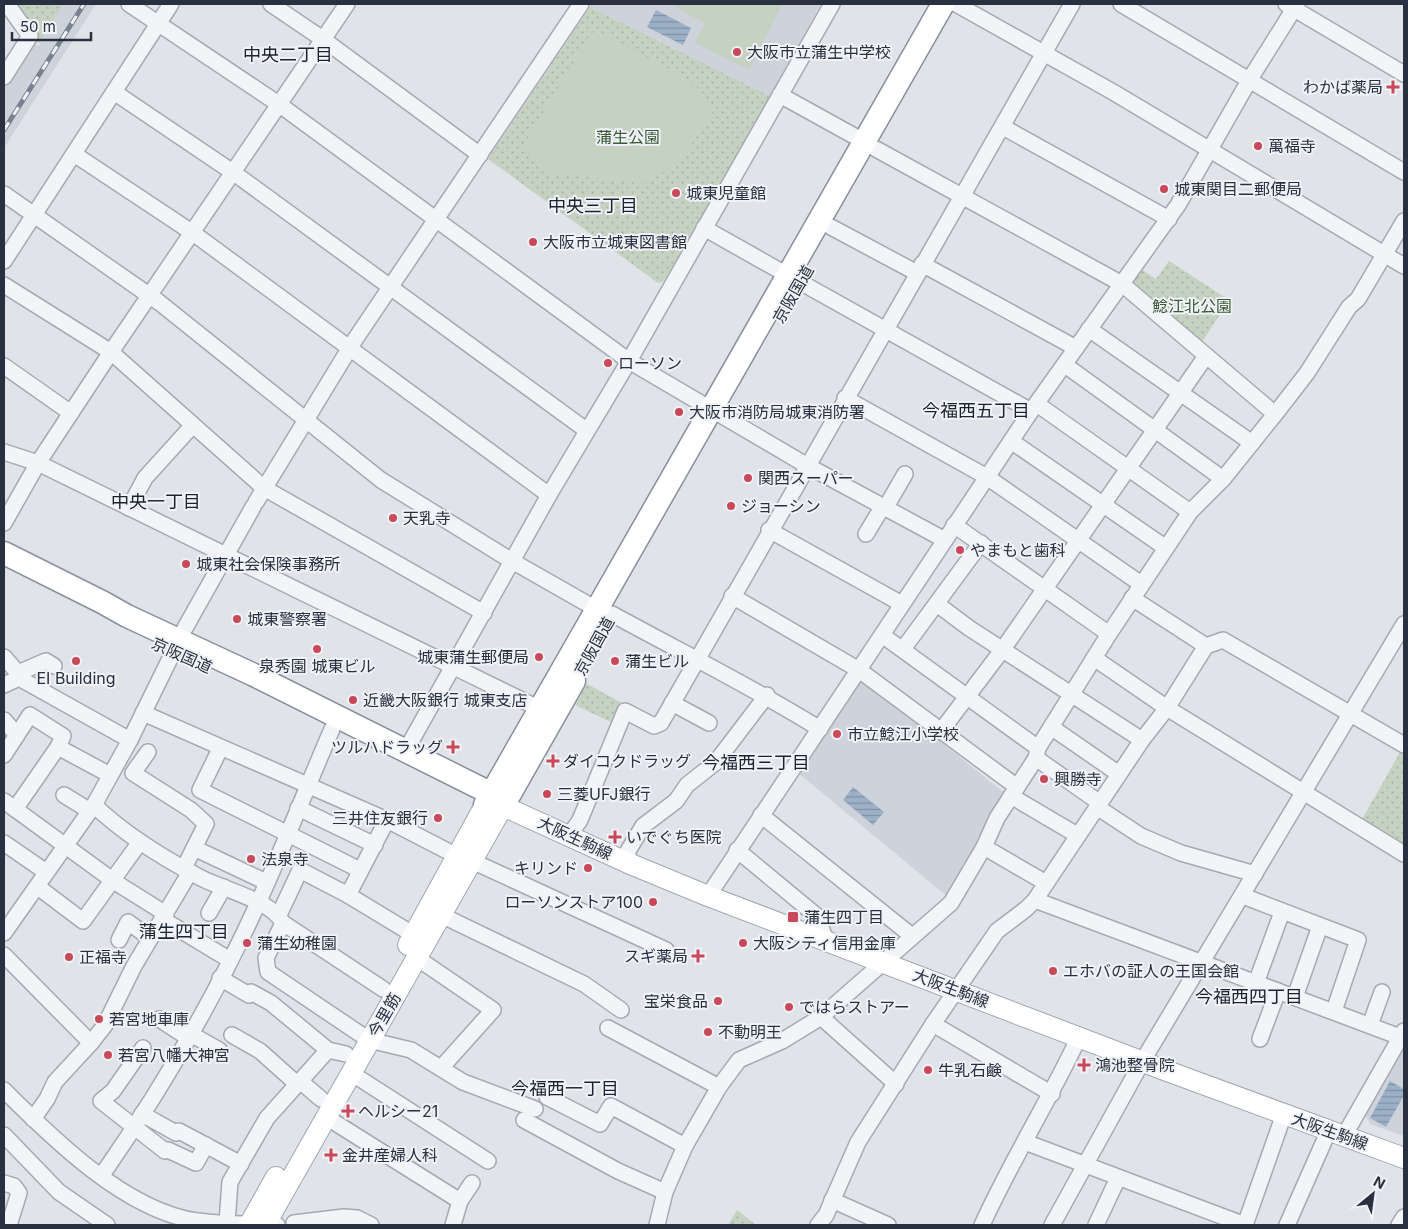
<svg xmlns="http://www.w3.org/2000/svg" width="1408" height="1229" font-family="Inter,'Noto Sans JP',sans-serif">
	<style>
		.built { fill: #ced2da }
		.park { fill: url(#park-dots) }
		.pitch { fill: #c5d2c1 }
		.water { fill: url(#water-rules) }
		.lines { fill: none; stroke-linecap: round; stroke-linejoin: round }
		.minor-casing { stroke: #a5aab2; stroke-width: 18 }
		.major-casing { stroke: #9fa7b3; stroke-width: 22 }
		.highway-casing { stroke: #87909e; stroke-width: 25 }
		.minor { stroke: #f2f4f7; stroke-width: 15 }
		.major { stroke: #fff; stroke-width: 20 }
		.highway { stroke: #fff; stroke-width: 22 }
		.rail-casing { stroke: #798291; stroke-width: 5 }
		.rail { stroke: #eff2f6; stroke-width: 3; stroke-dasharray: 9; stroke-linecap: butt }
		.poi-dot { fill: #c94859; stroke: #eff2f6; stroke-width: 2 }
		.labels { text-anchor: middle; dominant-baseline: central; stroke-width: 4; stroke-linejoin: round; paint-order: stroke }
		.poi-label { font-size: 16px; fill: #29303f; stroke: #eff2f6; text-anchor: start }
		.park-label { font-size: 16px; fill: #3d5a37; stroke: #eff2f6 }
		.street-label { font-size: 16px; fill: #29303f; stroke: #eff2f6 }
		.neighbourhood-label { font-size: 18px; fill: #1b2230; stroke: #eff2f6 }
	</style>
	<defs>
		<pattern id="park-dots" width="8" height="8" patternUnits="userSpaceOnUse" patternTransform="scale(1.25)"><rect width="8" height="8" fill="#c5d2c1"/><path d="M2 2h.1M6 6h.1" fill="none" stroke="#a9b5a7" stroke-width="1.8" stroke-linecap="round"/></pattern>
		<pattern id="water-rules" width="6" height="5" patternUnits="userSpaceOnUse" patternTransform="scale(1.25)"><rect width="6" height="5" fill="#9cb0c7"/><path d="M0 2.5h6" fill="none" stroke="#7f90a3"/></pattern>
	</defs>
	<rect width="100%" height="100%" fill="#e0e3e8"/>
	<g class="built">
		<path d="M63,4H96L4,148V86L31,42L39,46Z"/>
		<path d="M592,4H821L770,96L590,7Z"/>
		<path d="M860,677L1007,795L948,897L797,772Z"/>
		<path d="M1404,1050V1136L1370,1124L1366,1115Z"/>
	</g>
	<g class="park">
		<path d="M11,4H63L40,43L32,39Z"/>
		<path d="M590,7L770,96L664,281L658,283L488,159Z"/>
		<path d="M1169,261L1229,300L1199,347L1132,282L1141,269L1156,279Z"/>
		<path d="M587,684L624,704L617,725L575,705Z"/>
		<path d="M1402,749L1404,751V845L1361,821Z"/>
		<path d="M737,1210L756,1225H728Z"/>
	</g>
	<g class="pitch">
		<path d="M676,4H782L749,70L695,43L705,23L675,7Z"/>
		<path d="M599,31L694,83L715,109L684,155L661,174L643,183L552,173L522,148L591,33Z"/>
	</g>
	<g class="water">
		<path d="M656,10L691,28L683,45L647,27Z"/>
		<path d="M853,787L884,812L873,825L843,800Z"/>
		<path d="M1390,1081L1404,1089V1095L1386,1127L1370,1118Z"/>
	</g>
	<g class="lines">
		<g class="minor-casing">
			<g id="minor">
				<path d="M129,4L280,105L629,361L806,465L945,540"/>
				<path d="M271,4L324,40L480,155"/>
				<path d="M956,4L1113,92L1404,266"/>
				<path d="M1121,4L1404,172"/>
				<path d="M1286,4L1404,74"/>
				<path d="M4,77L30,36L7,4"/>
				<path d="M114,92L234,173L586,430"/>
				<path d="M780,95L865,142"/>
				<path d="M1003,127L1169,219"/>
				<path d="M876,149L1122,284L1275,414"/>
				<path d="M74,154L193,233L549,495"/>
				<path d="M4,194L160,303L381,480L512,561L598,610"/>
				<path d="M831,227L917,273"/>
				<path d="M704,228L789,276"/>
				<path d="M4,261L171,4"/>
				<path d="M922,264L1076,348"/>
				<path d="M800,282L1031,411"/>
				<path d="M4,285L111,352L264,488L484,613"/>
				<path d="M1089,329L1252,443"/>
				<path d="M1065,365L1223,479"/>
				<path d="M4,366L71,413"/>
				<path d="M845,398L987,477L1141,584"/>
				<path d="M1037,404L1190,512"/>
				<path d="M1011,441L1166,548"/>
				<path d="M4,452L38,463L540,709"/>
				<path d="M256,502L354,341L581,4"/>
				<path d="M886,507L905,474"/>
				<path d="M129,508L145,478L193,425"/>
				<path d="M4,523L38,463L111,352L347,4"/>
				<path d="M954,525L1109,634"/>
				<path d="M769,530L902,604"/>
				<path d="M866,534L883,506"/>
				<path d="M732,596L859,670L1017,787"/>
				<path d="M1132,598L1206,646"/>
				<path d="M937,604L969,628L1142,740"/>
				<path d="M612,614C681,652 753,687 820,729"/>
				<path d="M882,635L1038,748"/>
				<path d="M903,649L981,543"/>
				<path d="M4,657L18,673L19,678"/>
				<path d="M1094,658L1167,708L1404,854"/>
				<path d="M18,673L46,661L54,666"/>
				<path d="M4,685L19,678L130,740"/>
				<path d="M672,703L709,723"/>
				<path d="M143,713L387,820L457,856"/>
				<path d="M4,720L17,735"/>
				<path d="M1051,727L1119,774"/>
				<path d="M941,731L1003,649L1206,356"/>
				<path d="M220,749L200,790L360,870"/>
				<path d="M148,752L133,773L191,810L206,824L184,868"/>
				<path d="M405,752L549,495L629,361L832,4"/>
				<path d="M4,755L30,715L63,736L58,747L110,775"/>
				<path d="M1036,758L1100,803"/>
				<path d="M64,795L90,811"/>
				<path d="M1011,796L1077,835"/>
				<path d="M4,801L115,882L166,914"/>
				<path d="M94,805C125,835 163,858 201,878C224,890 271,900 283,923L383,989"/>
				<path d="M1097,807L1141,836L1181,853L1255,874"/>
				<path d="M298,808L375,845"/>
				<path d="M15,809L58,747"/>
				<path d="M761,815L912,936"/>
				<path d="M569,836L580,820L625,711L654,726L661,723L1072,4"/>
				<path d="M4,843L46,872"/>
				<path d="M984,847L1046,883"/>
				<path d="M194,848L266,882"/>
				<path d="M737,850L818,917L825,939"/>
				<path d="M472,861L666,950"/>
				<path d="M628,863V851L643,826L676,801L687,785L716,762L767,695"/>
				<path d="M38,887L83,921L140,842"/>
				<path d="M348,895L387,820"/>
				<path d="M708,896L1031,411L1178,205L1250,79L1297,4"/>
				<path d="M1243,896L1358,940L1334,1011"/>
				<path d="M1035,900L1400,1037"/>
				<path d="M209,913L224,887"/>
				<path d="M279,915L300,870L348,895L414,935"/>
				<path d="M441,915L584,984L621,1010"/>
				<path d="M162,919L230,960"/>
				<path d="M283,923L266,958L268,972L369,1040L411,1050L463,1082L535,1109"/>
				<path d="M4,933L94,805L130,740L185,628L253,507"/>
				<path d="M119,940L128,922L150,938"/>
				<path d="M4,955L91,1043"/>
				<path d="M417,958L493,1010L441,1068"/>
				<path d="M220,978L249,995L251,992L271,1003L328,1050L346,1054"/>
				<path d="M1256,983L1282,912"/>
				<path d="M1295,997L1320,926"/>
				<path d="M821,1017L896,1084"/>
				<path d="M159,1019L187,1037"/>
				<path d="M933,1024L1052,1094"/>
				<path d="M1370,1025L1382,992"/>
				<path d="M608,1028L719,1087"/>
				<path d="M189,1033L219,1050"/>
				<path d="M232,1035L260,1051L297,1084"/>
				<path d="M1260,1039L1278,991"/>
				<path d="M143,1048L113,1091L101,1101L165,1151L168,1150L196,1163L206,1145"/>
				<path d="M351,1073L488,1161"/>
				<path d="M300,1081L321,1099"/>
				<path d="M4,1090C53,1139 126,1211 197,1221C213,1223 231,1224 247,1224C258,1224 266,1222 277,1225"/>
				<path d="M547,1097L600,1124L611,1106L685,1146"/>
				<path d="M142,1114L176,1133L179,1131L241,1164"/>
				<path d="M326,1117L460,1201"/>
				<path d="M33,1119L47,1099L55,1082L91,1043L105,1025L134,966L190,872"/>
				<path d="M524,1120L618,1171L665,1192"/>
				<path d="M4,1135L59,1192L107,1225"/>
				<path d="M1344,1136L1404,1031"/>
				<path d="M1025,1142L1245,1225"/>
				<path d="M102,1175C161,1090 215,998 258,903C284,846 307,787 332,729"/>
				<path d="M4,1183L14,1186L19,1193L9,1225"/>
				<path d="M832,1200L888,1225"/>
				<path d="M227,1222L230,1182L267,1118L328,1050"/>
				<path d="M294,1223L344,1217L357,1218L371,1225"/>
				<path d="M453,1225L460,1201L472,1183"/>
				<path d="M657,1225L665,1192L685,1146L719,1087L739,1060L782,1041L821,1017L951,903L984,847L997,818L1036,758L1038,748L1109,634L1190,512L1223,479L1276,413L1307,373L1349,307L1358,299L1404,221"/>
				<path d="M818,1225L826,1215L858,1142L933,1024L997,931L1026,909L1035,900L1142,740L1167,708L1206,646L1223,640L1404,745"/>
				<path d="M982,1225C1011,1161 1049,1101 1079,1037"/>
				<path d="M1052,1225L1142,1062L1404,624"/>
				<path d="M1096,1225L1118,1178"/>
				<path d="M1245,1225L1284,1114"/>
				<path d="M1287,1225L1329,1130"/>
				<path d="M1399,1225L1404,1217"/>
			</g>
		</g>
		<g class="major-casing">
			<g id="major">
				<path d="M408,945L485,805"/>
				<path d="M249,1225L276,1177"/>
				<path d="M265,1225L503,806L628,863L708,896L1167,1071L1404,1158"/>
			</g>
		</g>
		<g class="highway-casing">
			<g id="highway">
				<path d="M4,553L102,602L127,616L254,675L492,794L502,805"/>
				<path d="M485,805L943,4"/>
				<path d="M503,806L574,681"/>
			</g>
		</g>
		<use href="#minor" class="minor"/>
		<use href="#major" class="major"/>
		<use href="#highway" class="highway"/>
		<g class="rail-casing">
			<path id="rail" d="M4,130L84,4"/>
		</g>
		<use href="#rail" class="rail"/>
	</g>
	<g class="poi-dot">
		<circle cx="737" cy="52" r="5"/>
		<path d="M1390.5 79.5h5v5h5v5h-5v5h-5v-5h-5v-5h5z"/>
		<circle cx="1258" cy="146" r="5"/>
		<circle cx="1164" cy="189" r="5"/>
		<circle cx="676" cy="193" r="5"/>
		<circle cx="533" cy="242" r="5"/>
		<circle cx="608" cy="363" r="5"/>
		<circle cx="679" cy="412" r="5"/>
		<circle cx="748" cy="478" r="5"/>
		<circle cx="731" cy="506" r="5"/>
		<circle cx="393" cy="518" r="5"/>
		<circle cx="960" cy="550" r="5"/>
		<circle cx="186" cy="564" r="5"/>
		<circle cx="237" cy="619" r="5"/>
		<circle cx="317" cy="649" r="5"/>
		<circle cx="539" cy="657" r="5"/>
		<circle cx="76" cy="661" r="5"/>
		<circle cx="615" cy="661" r="5"/>
		<circle cx="353" cy="700" r="5"/>
		<circle cx="837" cy="734" r="5"/>
		<path d="M450.5 739.5h5v5h5v5h-5v5h-5v-5h-5v-5h5z"/>
		<path d="M550.5 753.5h5v5h5v5h-5v5h-5v-5h-5v-5h5z"/>
		<circle cx="1044" cy="779" r="5"/>
		<circle cx="547" cy="794" r="5"/>
		<circle cx="438" cy="818" r="5"/>
		<path d="M612.5 829.5h5v5h5v5h-5v5h-5v-5h-5v-5h5z"/>
		<circle cx="251" cy="859" r="5"/>
		<circle cx="588" cy="868" r="5"/>
		<circle cx="653" cy="902" r="5"/>
		<rect x="787" y="911" width="12" height="12" rx="2.5"/>
		<circle cx="247" cy="943" r="5"/>
		<circle cx="743" cy="943" r="5"/>
		<path d="M695.5 948.5h5v5h5v5h-5v5h-5v-5h-5v-5h5z"/>
		<circle cx="69" cy="957" r="5"/>
		<circle cx="1053" cy="971" r="5"/>
		<circle cx="718" cy="1001" r="5"/>
		<circle cx="789" cy="1007" r="5"/>
		<circle cx="99" cy="1019" r="5"/>
		<circle cx="708" cy="1032" r="5"/>
		<circle cx="108" cy="1055" r="5"/>
		<path d="M1081.5 1057.5h5v5h5v5h-5v5h-5v-5h-5v-5h5z"/>
		<circle cx="928" cy="1070" r="5"/>
		<path d="M345.5 1103.5h5v5h5v5h-5v5h-5v-5h-5v-5h5z"/>
		<path d="M328.5 1147.5h5v5h5v5h-5v5h-5v-5h-5v-5h5z"/>
	</g>
	<g class="labels">
		<g class="poi-label">
			<text x="747" y="52">大阪市立蒲生中学校</text>
			<text x="1383" y="87" text-anchor="end">わかば薬局</text>
			<text x="1268" y="146">萬福寺</text>
			<text x="1174" y="189">城東関目二郵便局</text>
			<text x="686" y="193">城東児童館</text>
			<text x="543" y="242">大阪市立城東図書館</text>
			<text x="618" y="363">ローソン</text>
			<text x="689" y="412">大阪市消防局城東消防署</text>
			<text x="758" y="478">関西スーパー</text>
			<text x="741" y="506">ジョーシン</text>
			<text x="403" y="518">天乳寺</text>
			<text x="970" y="550">やまもと歯科</text>
			<text x="196" y="564">城東社会保険事務所</text>
			<text x="247" y="619">城東警察署</text>
			<text x="529" y="657" text-anchor="end">城東蒲生郵便局</text>
			<text x="625" y="661">蒲生ビル</text>
			<text x="317" y="666" text-anchor="middle">泉秀園 城東ビル</text>
			<text x="76" y="678" text-anchor="middle">EI Building</text>
			<text x="363" y="700">近畿大阪銀行 城東支店</text>
			<text x="847" y="734">市立鯰江小学校</text>
			<text x="443" y="747" text-anchor="end">ツルハドラッグ</text>
			<text x="563" y="761">ダイコクドラッグ</text>
			<text x="1054" y="779">興勝寺</text>
			<text x="557" y="794">三菱UFJ銀行</text>
			<text x="428" y="818" text-anchor="end">三井住友銀行</text>
			<text x="626" y="837">いでぐち医院</text>
			<text x="261" y="859">法泉寺</text>
			<text x="578" y="868" text-anchor="end">キリンド</text>
			<text x="643" y="902" text-anchor="end">ローソンストア100</text>
			<text x="804" y="917">蒲生四丁目</text>
			<text x="257" y="943">蒲生幼稚園</text>
			<text x="753" y="943">大阪シティ信用金庫</text>
			<text x="688" y="956" text-anchor="end">スギ薬局</text>
			<text x="79" y="957">正福寺</text>
			<text x="1063" y="971">エホバの証人の王国会館</text>
			<text x="708" y="1001" text-anchor="end">宝栄食品</text>
			<text x="799" y="1007">ではらストアー</text>
			<text x="109" y="1019">若宮地車庫</text>
			<text x="718" y="1032">不動明王</text>
			<text x="118" y="1055">若宮八幡大神宮</text>
			<text x="1095" y="1065">鴻池整骨院</text>
			<text x="938" y="1070">牛乳石鹸</text>
			<text x="358" y="1111">ヘルシー21</text>
			<text x="342" y="1155">金井産婦人科</text>
		</g>
		<g class="park-label">
			<text x="628" y="137">蒲生公園</text>
			<text x="1192" y="306">鯰江北公園</text>
		</g>
		<g class="street-label">
			<text transform="translate(793 294) rotate(-60)">京阪国道</text>
			<text transform="translate(594 646) rotate(-61)">京阪国道</text>
			<text transform="translate(182 655) rotate(24)">京阪国道</text>
			<text transform="translate(575 838) rotate(25)">大阪生駒線</text>
			<text transform="translate(951 988) rotate(21)">大阪生駒線</text>
			<text transform="translate(384 1015) rotate(-60)">今里筋</text>
			<text transform="translate(1330 1131) rotate(20)">大阪生駒線</text>
		</g>
		<g class="neighbourhood-label">
			<text x="288" y="54">中央二丁目</text>
			<text x="593" y="205">中央三丁目</text>
			<text x="976" y="410">今福西五丁目</text>
			<text x="156" y="501">中央一丁目</text>
			<text x="756" y="762">今福西三丁目</text>
			<text x="184" y="931">蒲生四丁目</text>
			<text x="1249" y="996">今福西四丁目</text>
			<text x="565" y="1088">今福西一丁目</text>
		</g>
	</g>
	<rect width="1408" height="1229" fill="none" stroke="#29303f" stroke-width="10"/>
	<g transform="translate(1373 1194) rotate(29)" stroke="#eff2f6" stroke-width="4" paint-order="stroke">
	<path d="M0-4L9 19L0 12L-9 19Z" fill="#29303f"/>
	<text y="-8" font-size="14" font-weight="bold" text-anchor="middle" fill="#29303f">N</text>
	</g>
	<path d="M12 32v8h79v-8" fill="none" stroke="#29303f" stroke-width="2.5"/>
	<text x="20" y="32" font-size="15" fill="#29303f" stroke="#eff2f6" stroke-width="4" paint-order="stroke">50 m</text>
</svg>
